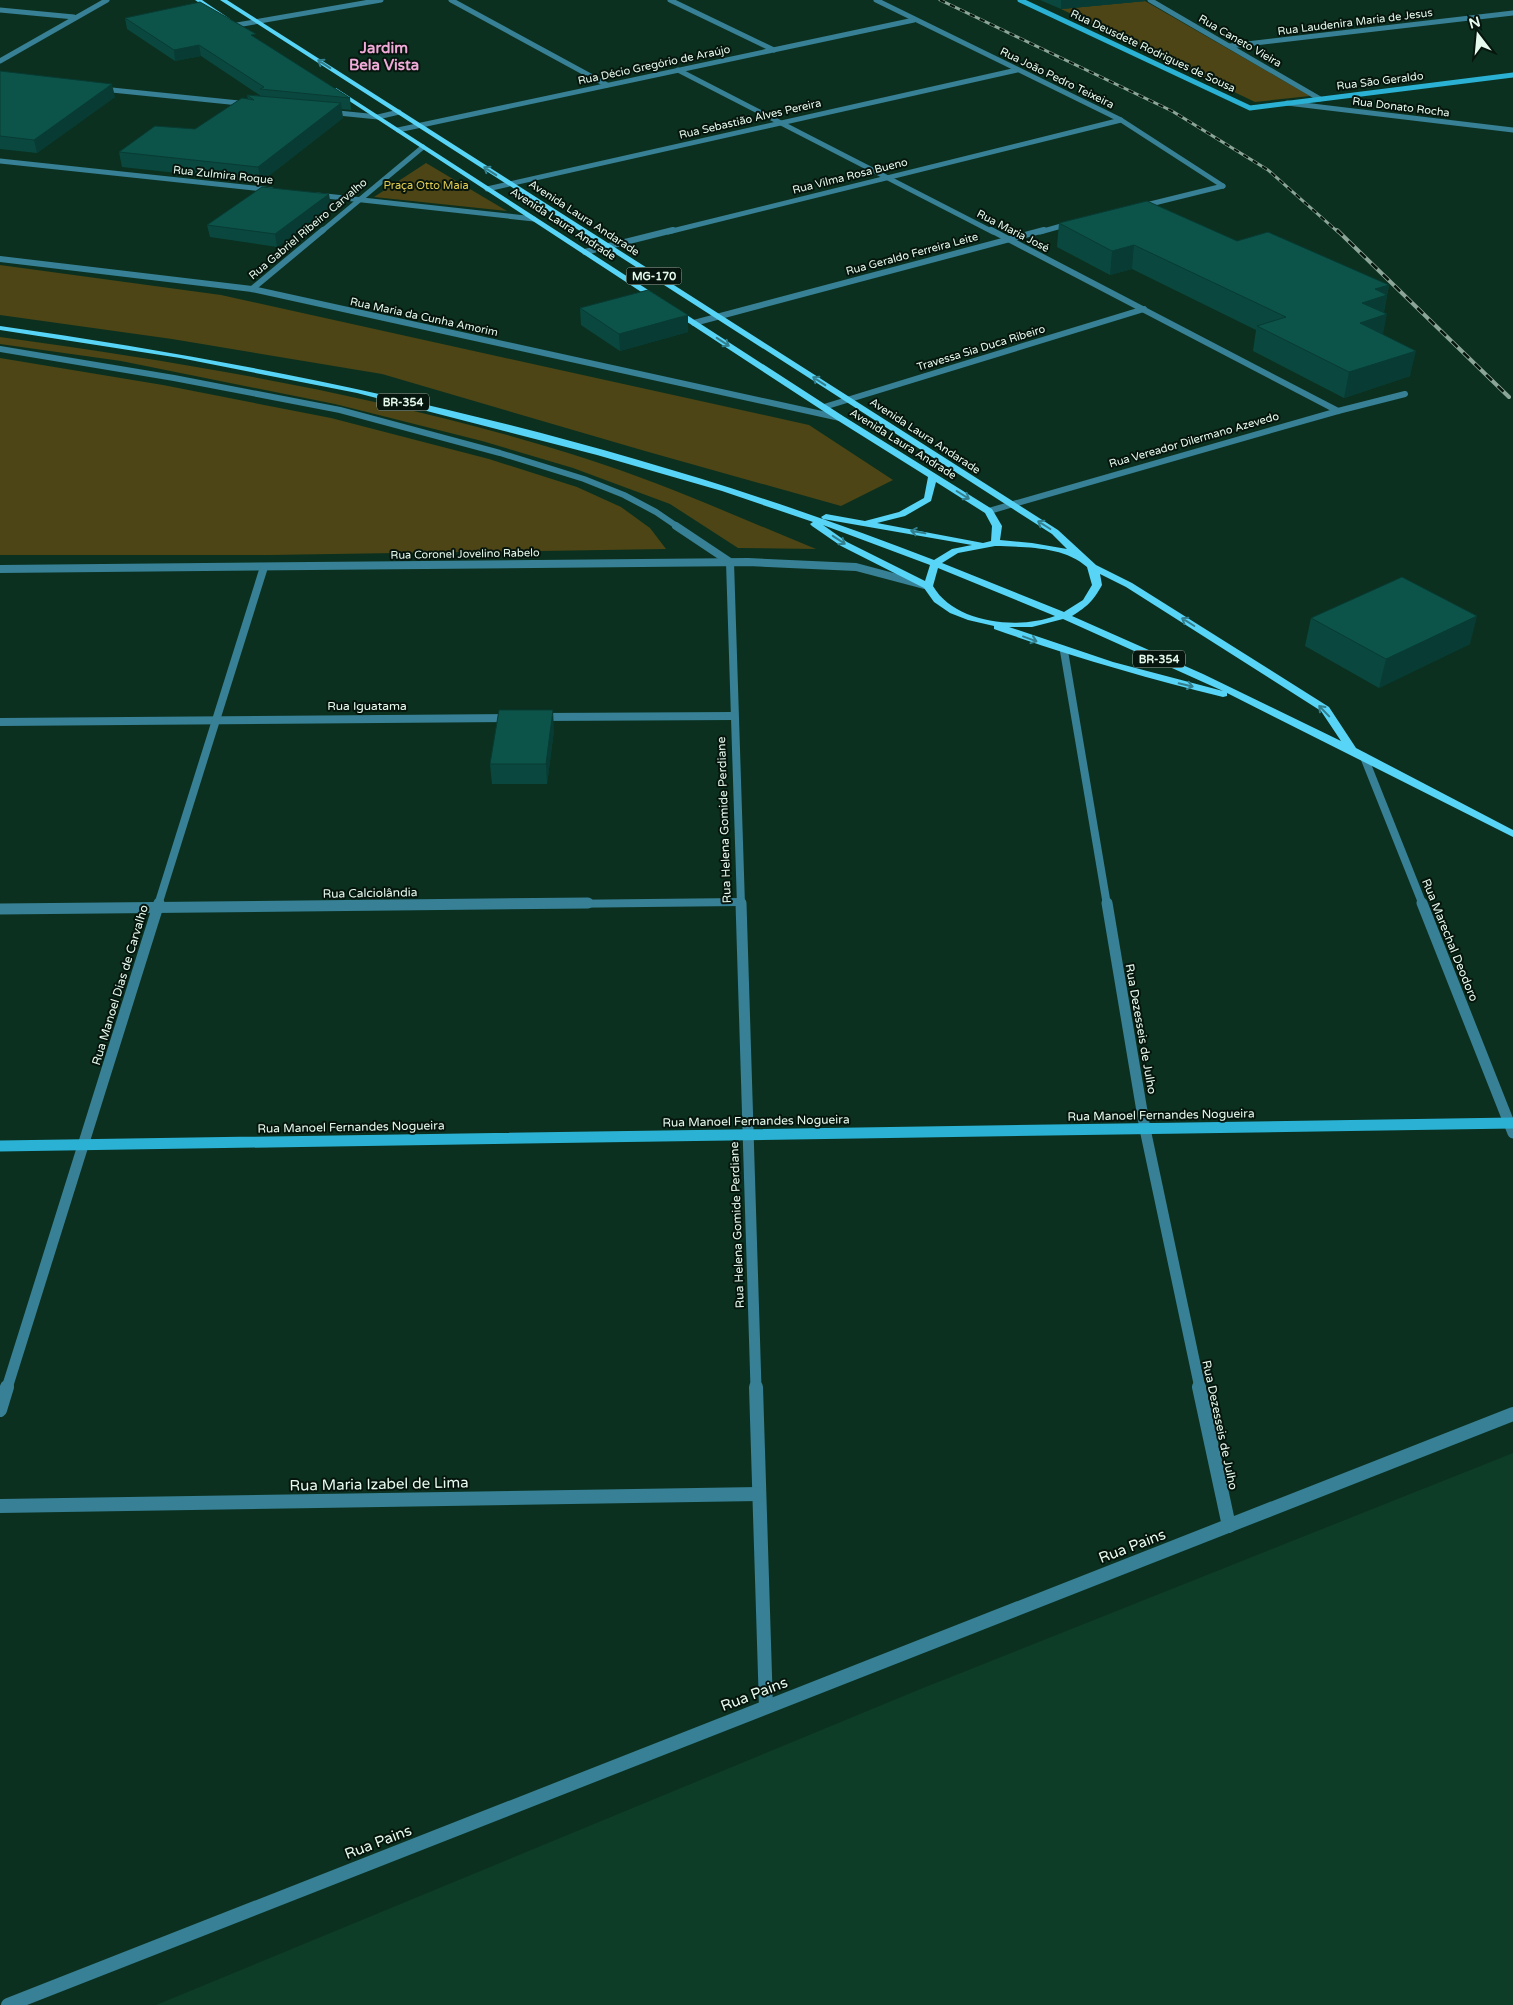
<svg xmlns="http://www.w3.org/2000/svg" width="1513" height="2005" font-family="'Varela Round',sans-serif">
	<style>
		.built { fill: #0d3c27 }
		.green { fill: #4d4515 }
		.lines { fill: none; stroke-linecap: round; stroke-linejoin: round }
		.street-far4 { stroke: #378095; stroke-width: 5 }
		.street-far3 { stroke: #378095; stroke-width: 6 }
		.street-far2 { stroke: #378095; stroke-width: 8 }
		.street-far1 { stroke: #378095; stroke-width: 11 }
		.street { stroke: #378095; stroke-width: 14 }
		.secondary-far1 { stroke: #2ab1d3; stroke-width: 5 }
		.secondary { stroke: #2ab1d3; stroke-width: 11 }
		.primary { fill: #58d4f6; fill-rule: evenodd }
		.rail-far1-casing { stroke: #8ba698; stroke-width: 3 }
		.rail-casing { stroke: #8ba698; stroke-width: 4 }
		.rail-far1 { stroke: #06150d; stroke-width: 2; stroke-dasharray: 5.5; stroke-linecap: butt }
		.rail { stroke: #06150d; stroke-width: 2.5; stroke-dasharray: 8; stroke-linecap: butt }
		.wall { fill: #0a483f }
		.shaded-wall { fill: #083b33 }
		.building { fill: #0c5449; stroke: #083b33 }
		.oneway { stroke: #337e8d }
		.labels { text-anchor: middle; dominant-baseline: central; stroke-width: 4; stroke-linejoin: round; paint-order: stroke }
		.far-street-label { font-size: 11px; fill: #e6faee; stroke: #06150d }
		.far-park-label { font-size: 11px; fill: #e3cd50; stroke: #06150d }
		.shield { fill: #06150d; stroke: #a3b5aa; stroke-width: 1 }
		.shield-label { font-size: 11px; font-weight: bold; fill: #e6faee }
		.street-label { font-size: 12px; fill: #e6faee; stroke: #06150d }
		.far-district-label { font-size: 15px; font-weight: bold; fill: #f1abd9; stroke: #06150d }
		.near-street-label { font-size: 15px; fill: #e6faee; stroke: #06150d }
	</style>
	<rect width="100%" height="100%" fill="#0b301f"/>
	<path class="built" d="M1513,1453V2005H156L918,1690Z"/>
	<g class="green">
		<path d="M1145,1L1310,96L1255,102L1061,9Z"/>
		<path d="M426,163L507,211L374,197Z"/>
		<path d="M0,265L221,295L809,425L893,480L841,506L645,451L382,374L172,339L0,315Z"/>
		<path d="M0,337C197,364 397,398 587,459C665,484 740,518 816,549L738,548L670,504L573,468L482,441L335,404L121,361L0,344Z"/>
		<path d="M0,358L163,385L331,418L489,459L577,487L621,507L650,528L666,549L269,555H0Z"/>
	</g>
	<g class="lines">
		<g class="street-far4">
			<path d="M451,0L607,85"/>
			<path d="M670,0L774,50"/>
			<path d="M876,0L1121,120L1223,186"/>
			<path d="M1150,0L1320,99"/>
			<path d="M0,10L74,17"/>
			<path d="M237,25L381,0"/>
			<path d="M1230,46L1513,13"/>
			<path d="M0,61L107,0"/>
			<path d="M678,70L993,232"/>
			<path d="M102,89L249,104"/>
			<path d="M1287,103L1513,130"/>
			<path d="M328,112L378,117L399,112"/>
			<path d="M398,130L914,20"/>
			<path d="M0,161L272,190"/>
			<path d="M487,189L1017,70"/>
			<path d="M317,195L534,219"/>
			<path d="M1142,206L1223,186"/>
			<path d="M321,232L423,147"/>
			<path d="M668,232L1121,120"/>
			<path d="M1040,232L1072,223"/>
		</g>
		<g class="street-far3">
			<path d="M991,230L1338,411"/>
			<path d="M585,252L673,230"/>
			<path d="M0,259L252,289L840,418"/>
			<path d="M252,289L323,230"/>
			<path d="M694,323L1044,230"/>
			<path d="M0,349L174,378L340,410L500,453L584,479L624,495L656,512L678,527"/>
			<path d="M824,407L1144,309"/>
			<path d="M989,511L1338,411L1405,394"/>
		</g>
		<g class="street-far2">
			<path d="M676,526L730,562L741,905"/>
			<path d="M0,569L748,562L856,567L924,585"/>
			<path d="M1064,651L1107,905"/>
			<path d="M541,717L734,716"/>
			<path d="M0,722L511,718"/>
			<path d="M1364,757L1423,905"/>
			<path d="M158,905L264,567"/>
			<path d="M456,905L740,902"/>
		</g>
		<g class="street-far1">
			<path d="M741,903L756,1388"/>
			<path d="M1107,903L1145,1129L1200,1388"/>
			<path d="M1422,903L1513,1133"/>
			<path d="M0,909L588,903"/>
			<path d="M7,1388L159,903"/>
		</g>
		<g class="street">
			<path d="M756,1387L766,1707"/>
			<path d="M1199,1387L1229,1526"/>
			<path d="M0,1410L7,1387"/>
			<path d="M0,1506L759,1494"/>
			<path d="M8,2005L1513,1414"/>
		</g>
		<path class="secondary-far1" d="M1020,0L1250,108L1513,75"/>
		<path class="secondary" d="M0,1146L1513,1123"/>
		<g class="primary">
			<path d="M195,0H202L230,19L225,20Z"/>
			<path d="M220,0H227L1058,530L1096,565L1132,583L1329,707L1356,748L1513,830V837L1227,693V696L1223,697C1146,678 1070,656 994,629V626L968,620L950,613L934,602L924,588L841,546L812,526L810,524L813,522L722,491L597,455L357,393L180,358L0,330V326C318,371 634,443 934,560L952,549L972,545L823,519L821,517L826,514L865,521L899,512L924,498L928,477L837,420L334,91L333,90L336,88L843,416L992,509L1002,526L1000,540L1032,543L1067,549L1052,534ZM936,482L985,513L992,526L991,541L983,543L877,523L905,516L931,501ZM823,525L930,565L925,581L847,542ZM995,546C1025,547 1064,546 1087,567L1092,585L1083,600L1064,612L942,563L958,553ZM938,568L1055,616C1018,630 954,623 933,586ZM1100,574L1126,587L1321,711L1341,741L1203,674L1072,616C1088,606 1093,601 1102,585ZM1063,619L1223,691L1113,662L1009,627H1032Z"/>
		</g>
		<g class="rail-far1-casing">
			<path id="rail-far1" d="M940,0L1172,111L1268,170L1338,232"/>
		</g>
		<g class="rail-casing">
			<path id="rail" d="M1337,230L1509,397"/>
		</g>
		<use href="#rail-far1" class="rail-far1"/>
		<use href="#rail" class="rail"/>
	</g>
	<g class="wall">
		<path d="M1040,0H1145V1L1061,9Z"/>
		<path d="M125,18L256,38L350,98L351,110L341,109L343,118L261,182L122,167L119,152L195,129L248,99L247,95L261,96L201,56L175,61L127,29Z"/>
		<path d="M0,71L115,97L37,153L0,149Z"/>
		<path d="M331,206L277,247L210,237L207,225Z"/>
		<path d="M1059,223L1237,241L1389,285L1384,312L1383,334L1410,376L1344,398L1253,351L1256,330L1132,269L1110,275L1057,247Z"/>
		<path d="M580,308L688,332L620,351L581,325Z"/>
		<path d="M1311,618L1470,644L1379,688L1305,646Z"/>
		<path d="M554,730L547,784H492L490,764Z"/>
	</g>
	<g class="shaded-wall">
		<path d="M1061,0H1145V1L1061,9Z"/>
		<path d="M199,45L201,56L175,61L174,50Z"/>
		<path d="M112,84L115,97L37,153L34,140Z"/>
		<path d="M341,103L343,118L261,182L258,167Z"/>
		<path d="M329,194L331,206L277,247L275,234Z"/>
		<path d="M1134,245L1132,269L1110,275L1112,251Z"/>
		<path d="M1389,285L1383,315L1387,314L1382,339L1358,327L1362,303L1375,289Z"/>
		<path d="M688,315V332L620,351L619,334Z"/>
		<path d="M1416,351L1410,376L1344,398L1349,372Z"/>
		<path d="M1477,616L1470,644L1379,688L1386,659Z"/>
		<path d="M553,710L554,730L547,784L546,764Z"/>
	</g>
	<g class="building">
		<path d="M200,2L256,34L251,35L350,98L260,89L264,87L199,45L174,50L125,18Z"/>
		<path d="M0,71L112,84L34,140L0,136Z"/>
		<path d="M247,95L341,103L258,167L119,152L155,126L195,129L242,98L254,100Z"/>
		<path d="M262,187L329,194L275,234L207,225Z"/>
		<path d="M1147,201L1237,241L1268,232L1389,285L1375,289L1387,295L1362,303L1387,314L1360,323L1416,351L1349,372L1257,326L1286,317L1134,245L1112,251L1059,223Z"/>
		<path d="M648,290L688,315L619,334L580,308Z"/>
		<path d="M1402,577L1477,616L1386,659L1311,618Z"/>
		<path d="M499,710H553L546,764H490Z"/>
	</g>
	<defs><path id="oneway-shaft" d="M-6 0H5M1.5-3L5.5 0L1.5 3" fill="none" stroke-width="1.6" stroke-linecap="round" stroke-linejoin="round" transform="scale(1.25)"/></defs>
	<g class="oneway">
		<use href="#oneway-shaft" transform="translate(324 64) rotate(-147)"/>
		<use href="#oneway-shaft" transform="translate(490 171) rotate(-147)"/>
		<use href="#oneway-shaft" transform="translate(723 342) rotate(33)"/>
		<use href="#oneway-shaft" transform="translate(819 381) rotate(-147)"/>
		<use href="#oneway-shaft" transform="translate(963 495) rotate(32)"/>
		<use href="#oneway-shaft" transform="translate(1044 525) rotate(-148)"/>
		<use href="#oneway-shaft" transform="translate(918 532) rotate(-170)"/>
		<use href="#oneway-shaft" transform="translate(839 540) rotate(33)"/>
		<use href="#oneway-shaft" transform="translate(1188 622) rotate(-148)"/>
		<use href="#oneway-shaft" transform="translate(1030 639) rotate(20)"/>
		<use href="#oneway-shaft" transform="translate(1186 685) rotate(13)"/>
		<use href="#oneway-shaft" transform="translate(1324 711) rotate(-134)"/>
	</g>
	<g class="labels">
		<g class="far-street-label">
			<text transform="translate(1355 22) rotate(-7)">Rua Laudenira Maria de Jesus</text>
			<text transform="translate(1240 41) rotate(30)">Rua Caneto Vieira</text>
			<text transform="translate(1153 51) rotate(25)">Rua Deusdete Rodrigues de Sousa</text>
			<text transform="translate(654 65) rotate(-12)">Rua Décio Gregório de Araújo</text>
			<text transform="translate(1057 78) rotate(26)">Rua João Pedro Teixeira</text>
			<text transform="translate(1380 81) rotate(-7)">Rua São Geraldo</text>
			<text transform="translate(1401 107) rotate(7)">Rua Donato Rocha</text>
			<text transform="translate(750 119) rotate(-13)">Rua Sebastião Alves Pereira</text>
			<text transform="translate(223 175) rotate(6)">Rua Zulmira Roque</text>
			<text transform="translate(850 176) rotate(-14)">Rua Vilma Rosa Bueno</text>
			<text transform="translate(584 218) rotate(33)">Avenida Laura Andarade</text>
			<text transform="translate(563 224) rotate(33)">Avenida Laura Andrade</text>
			<text transform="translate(308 229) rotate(-40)">Rua Gabriel Ribeiro Carvalho</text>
			<text transform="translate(1013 231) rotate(27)">Rua Maria José</text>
			<text transform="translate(912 254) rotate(-15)">Rua Geraldo Ferreira Leite</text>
			<text transform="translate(424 317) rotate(12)">Rua Maria da Cunha Amorim</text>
			<text transform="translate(981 348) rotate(-17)">Travessa Sia Duca Ribeiro</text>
			<text transform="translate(925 436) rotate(33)">Avenida Laura Andarade</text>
			<text transform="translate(1194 440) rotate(-16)">Rua Vereador Dilermano Azevedo</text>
			<text transform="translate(903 444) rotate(32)">Avenida Laura Andrade</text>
			<text transform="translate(465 554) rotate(-1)">Rua Coronel Jovelino Rabelo</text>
		</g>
		<g class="far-park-label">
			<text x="426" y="185">Praça Otto Maia</text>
		</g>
		<g class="shield">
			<rect x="626.5" y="267.5" width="55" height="17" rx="4"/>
			<rect x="377" y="393.5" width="52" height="17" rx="4"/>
			<rect x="1133" y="650.5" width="52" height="17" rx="4"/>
		</g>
		<g class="shield-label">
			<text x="654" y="276">MG-170</text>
			<text x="403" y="402">BR-354</text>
			<text x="1159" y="659">BR-354</text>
		</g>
		<g class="street-label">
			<text x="367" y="706">Rua Iguatama</text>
			<text transform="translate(724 820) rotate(-92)">Rua Helena Gomide Perdiane</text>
			<text transform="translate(370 893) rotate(-1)">Rua Calciolândia</text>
			<text transform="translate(1450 940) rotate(68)">Rua Marechal Deodoro</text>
			<text transform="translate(120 985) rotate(-73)">Rua Manoel Dias de Carvalho</text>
			<text transform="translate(1141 1029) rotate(80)">Rua Dezesseis de Julho</text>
			<text transform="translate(1161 1115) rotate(-1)">Rua Manoel Fernandes Nogueira</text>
			<text transform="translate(756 1121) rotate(-1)">Rua Manoel Fernandes Nogueira</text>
			<text transform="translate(351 1127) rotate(-1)">Rua Manoel Fernandes Nogueira</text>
			<text transform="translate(737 1225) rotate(-92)">Rua Helena Gomide Perdiane</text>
			<text transform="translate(1220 1425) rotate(78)">Rua Dezesseis de Julho</text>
		</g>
		<g class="far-district-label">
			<text x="384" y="48">Jardim<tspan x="384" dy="17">Bela Vista</tspan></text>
		</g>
		<g class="near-street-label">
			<text transform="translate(379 1484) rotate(-1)">Rua Maria Izabel de Lima</text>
			<text transform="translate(1132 1546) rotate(-21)">Rua Pains</text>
			<text transform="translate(754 1694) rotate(-21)">Rua Pains</text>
			<text transform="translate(378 1842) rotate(-21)">Rua Pains</text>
		</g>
	</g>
	<g transform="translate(1478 35) rotate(344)" stroke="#06150d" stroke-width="4" paint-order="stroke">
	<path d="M0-4L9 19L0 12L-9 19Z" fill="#e6faee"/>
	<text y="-8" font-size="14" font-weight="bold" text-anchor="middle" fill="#e6faee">N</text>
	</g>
</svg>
